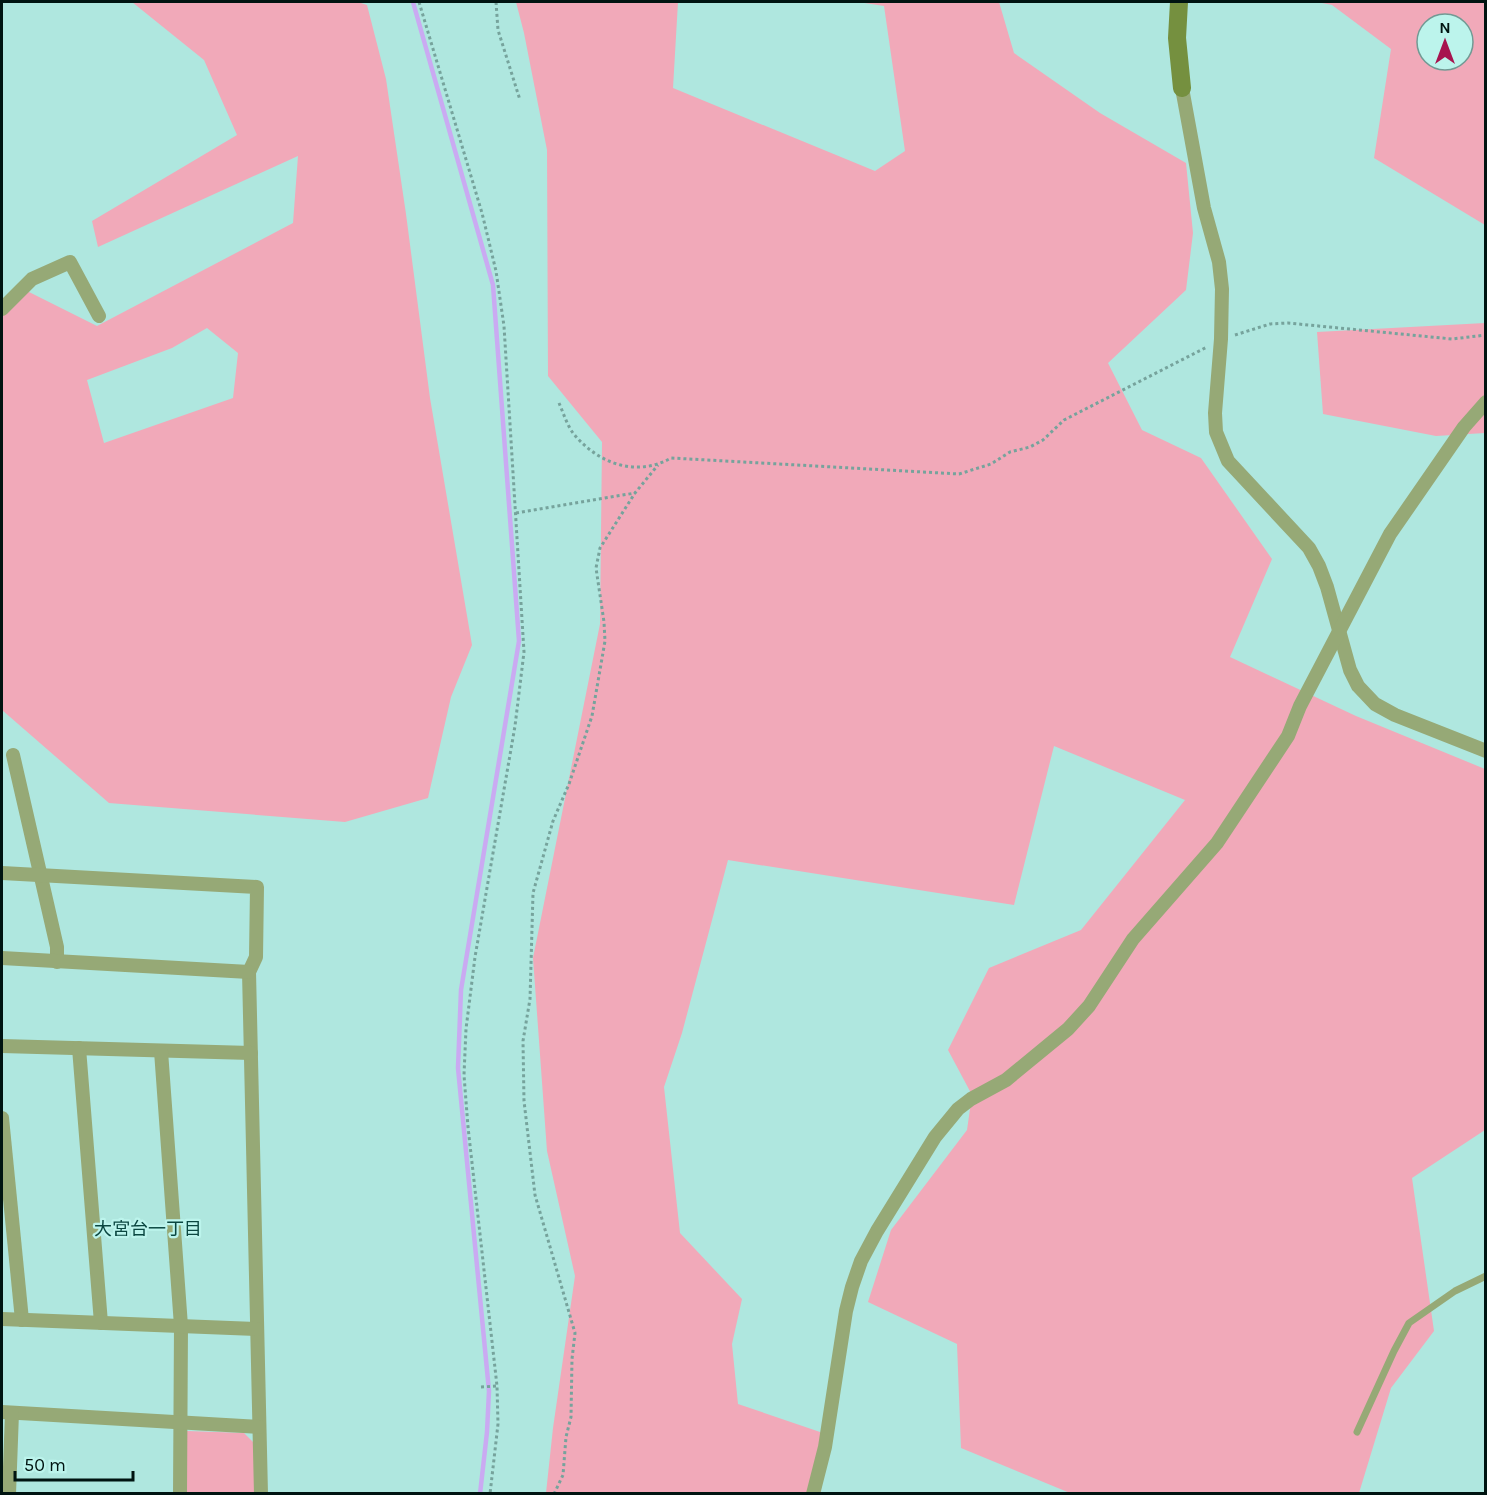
<svg xmlns="http://www.w3.org/2000/svg" width="1487" height="1495" font-family="Karla,'Noto Sans JP',sans-serif">
	<style>
		.green { fill: #f1a9b9; fill-rule: evenodd }
		.lines { fill: none; stroke-linecap: round; stroke-linejoin: round }
		.stream { stroke: #caaaf2; stroke-width: 4.5 }
		.path { stroke: #76a39c; stroke-width: 3; stroke-dasharray: 3 3; stroke-linecap: butt }
		.lane { stroke: #96a976; stroke-width: 7 }
		.street { stroke: #96a976; stroke-width: 14 }
		.secondary { stroke: #75903f; stroke-width: 18 }
		.labels { text-anchor: middle; dominant-baseline: central; stroke-width: 4.5; stroke-linejoin: round; paint-order: stroke }
		.neighbourhood-label { font-size: 18px; fill: #0a4640; stroke: #bcf4ec }
	</style>
	<rect width="100%" height="100%" fill="#afe7df"/>
	<g class="green">
		<path d="M132,2H358L367,5L386,79L406,214L430,398L472,645L451,697L428,798L345,822L109,803L2,710V314L25,290L97,326L293,223L298,156L98,247L92,221L237,135L204,60ZM207,328L238,353L233,398L104,443L87,380L172,348Z"/>
		<path d="M516,2H678L673,88L875,171L905,151L884,6L858,2H999L1014,53L1100,113L1186,163L1193,233L1186,290L1108,363L1142,430L1201,458L1272,559L1230,657L1356,716L1485,769V1130L1412,1178L1434,1331L1391,1388L1359,1493H1070L961,1448L957,1344L868,1302L891,1230L967,1130L972,1095L948,1050L989,968L1081,930L1185,800L1054,746L1014,905L728,860L682,1033L664,1087L680,1233L742,1299L732,1344L738,1404L823,1433L821,1493H546L553,1428L575,1276L547,1151L533,958L600,624L602,442L548,376L547,150L524,33Z"/>
		<path d="M1317,2H1485V225L1374,158L1391,49L1332,5ZM1427,24H1463V60H1427Z"/>
		<path d="M1485,323V433L1436,436L1323,414L1317,332Z"/>
		<path d="M187,1431L244,1433L255,1444L256,1493L179,1494Z"/>
	</g>
	<g class="lines">
		<path class="stream" d="M413,2L493,285L519,641L461,990L458,1068L489,1391L487,1432L480,1494"/>
		<g class="path">
			<path d="M419,2L482,213L496,271L504,326L524,652L515,726L475,957L466,1029L464,1075L468,1127L497,1386L498,1424L490,1494"/>
			<path d="M496,2L498,30L520,100"/>
			<path d="M1235,335L1270,324L1288,323L1452,339L1486,335"/>
			<path d="M559,403C563,412 567,425 573,433C597,463 636,478 671,458L959,474L991,464L1010,452L1030,447L1043,440L1064,420L1207,347"/>
			<path d="M516,513L635,493"/>
			<path d="M481,1387L497,1386"/>
			<path d="M554,1494L563,1475L566,1437L571,1417L572,1359L575,1333L535,1195L524,1101L523,1041L530,999L533,893L553,821L569,784L592,716L605,641L604,622L596,568L600,548L635,493L658,465"/>
		</g>
		<path class="lane" d="M1357,1432L1394,1351L1409,1323L1455,1291L1486,1276"/>
		<g class="street">
			<path d="M1182,88L1204,208L1219,262L1222,289L1221,339L1215,413L1216,432L1228,461L1309,548L1319,566L1327,587L1350,670L1358,686L1375,704L1395,715L1486,751"/>
			<path d="M2,309L32,279L70,262L99,316"/>
			<path d="M13,755L57,947V962"/>
			<path d="M2,873L257,887L256,957L249,972L261,1494"/>
			<path d="M2,958L249,972"/>
			<path d="M2,1046L251,1053"/>
			<path d="M79,1048L101,1323"/>
			<path d="M161,1051L181,1326L180,1494"/>
			<path d="M2,1118L22,1320"/>
			<path d="M2,1319L257,1329"/>
			<path d="M2,1412L259,1427"/>
			<path d="M9,1494L12,1413"/>
			<path d="M813,1494L825,1447L846,1311L852,1287L861,1261L877,1231L935,1137L958,1109L971,1099L1006,1080L1068,1029L1089,1006L1133,939L1217,843L1288,736L1300,706L1390,534L1464,427L1486,402"/>
		</g>
		<path class="secondary" d="M1179,2L1177,38L1182,88"/>
	</g>
	<g class="labels">
		<g class="neighbourhood-label">
			<text x="148" y="1229">大宮台一丁目</text>
		</g>
	</g>
	<rect width="1487" height="1495" fill="none" stroke="#001411" stroke-width="6"/>
	<g transform="translate(1445 42)"><circle r="28" fill="#bcf4ec" stroke="#719a94" stroke-width="1.5"/>
	<path d="M0-4.5L10 22L0 15L-10 22Z" fill="#a7144f"/>
	<text y="-9" font-size="16" font-weight="bold" text-anchor="middle" fill="#001411">N</text>
	</g>
	<path d="M15 1471v9h118v-9" fill="none" stroke="#001411" stroke-width="3"/>
	<text x="24" y="1471" font-size="18" fill="#001411" stroke="#bcf4ec" stroke-width="4.5" paint-order="stroke">50 m</text>
</svg>
